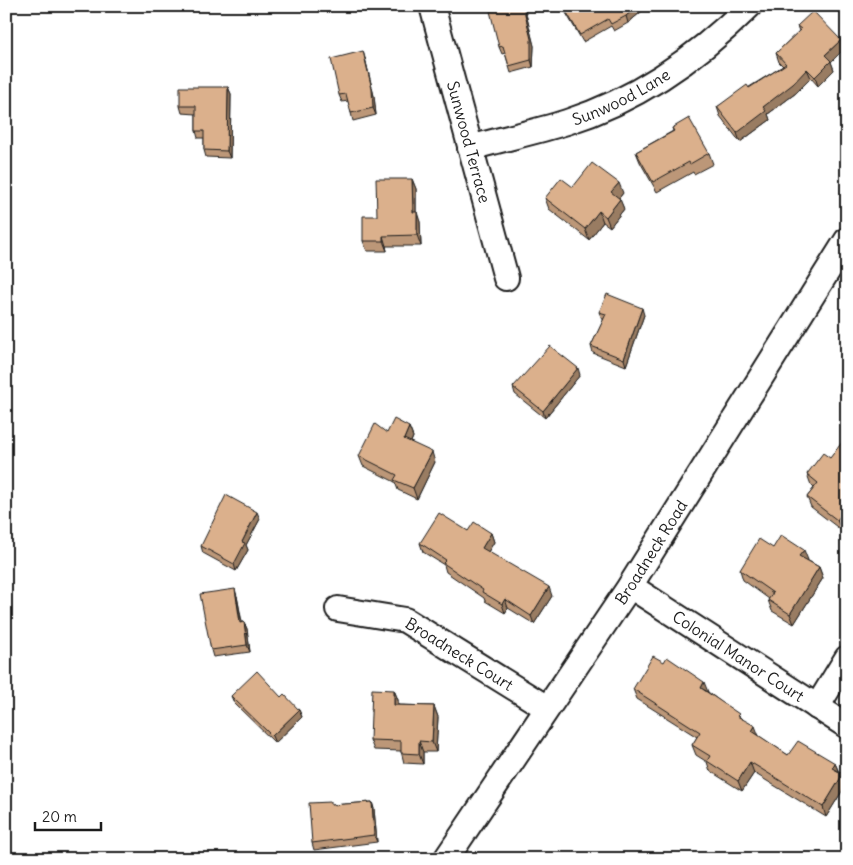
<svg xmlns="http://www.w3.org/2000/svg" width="853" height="865" font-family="Delius,sans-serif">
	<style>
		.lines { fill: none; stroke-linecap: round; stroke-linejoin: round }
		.minor-casing { stroke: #1c1c1c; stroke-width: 28 }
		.minor { stroke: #fff; stroke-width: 24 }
		.wall { fill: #bc9778; stroke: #1c1c1c }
		.shaded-wall { fill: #997b62; stroke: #1c1c1c }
		.building { fill: #dbb08c; stroke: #1c1c1c }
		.labels { text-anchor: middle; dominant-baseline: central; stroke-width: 5; stroke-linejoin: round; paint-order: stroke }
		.street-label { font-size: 16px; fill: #1c1c1c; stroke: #fff }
	</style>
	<rect width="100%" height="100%" fill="#fff"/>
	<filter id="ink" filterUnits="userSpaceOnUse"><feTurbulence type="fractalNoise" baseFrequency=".02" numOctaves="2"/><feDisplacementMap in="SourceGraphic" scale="10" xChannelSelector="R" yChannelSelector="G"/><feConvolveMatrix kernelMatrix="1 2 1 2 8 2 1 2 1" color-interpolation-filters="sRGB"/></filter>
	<g filter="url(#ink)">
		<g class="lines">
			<g class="minor-casing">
				<g id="minor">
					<path id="s1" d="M432,6L506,278"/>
					<path id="s2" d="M470,148C502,139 535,132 567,122C636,100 698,57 749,6"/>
					<path id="s3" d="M630,586L847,726"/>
					<path id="s4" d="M338,609L405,620L547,708"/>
					<path d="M817,707L847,658"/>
					<path id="s5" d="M446,859L630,586L847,240"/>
				</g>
			</g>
			<use href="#minor" class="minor"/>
		</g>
		<g class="wall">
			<path d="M563,6H648L628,23L614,31L611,26L583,42L566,13Z"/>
			<path d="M525,10L534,46L533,67L511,73L505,53L502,54L499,47Z"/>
			<path d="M797,26L841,40L844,49L831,62L834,70L818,86L811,78L796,93L768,114L770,120L740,142L720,116L717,107L783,66L779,62L776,53L799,31Z"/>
			<path d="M365,58L374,96L376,115L353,121L348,101L342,102L339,95Z"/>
			<path d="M228,87L231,94L230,158L206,157L204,150V138H198L196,131V114L182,113L180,106Z"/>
			<path d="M672,128L709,153L713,164L694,174L693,172L657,192L640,162L636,152L673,131Z"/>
			<path d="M412,179L416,189V212L420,222L421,246H386L387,251H367L363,241L377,216Z"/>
			<path d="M573,187L623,193L619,198L624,209L610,227L603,222L589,240L549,209L545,198Z"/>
			<path d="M599,312L644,315L626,366L593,353L591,346L604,319H602Z"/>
			<path d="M580,375L545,418L515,394L513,387Z"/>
			<path d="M409,427L413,437L411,442L435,462L417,499L398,490L395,482L363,466L359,456L387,433Z"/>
			<path d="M847,444V522L841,530L811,507L807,497L814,488L811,485L807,474L830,458Z"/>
			<path d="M260,519L246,545L248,550L236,571L203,553L201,546Z"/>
			<path d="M468,531L491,533L494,542L488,552L552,596L534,624L508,608L505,613L485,601L484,598L446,572L444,565L423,552L420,543Z"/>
			<path d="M773,548L808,560H807L819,567L823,578L794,624L772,611L768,600L769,599L743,580L740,570Z"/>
			<path d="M237,596L242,622H244L247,629L250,652L213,657L211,650Z"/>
			<path d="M633,689L708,692L740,717L759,736L788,755L835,763L839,772L843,774L846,785L826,817L754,773L742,791L710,771L707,762L696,755L692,745L697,737L637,699Z"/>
			<path d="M394,690L398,700V705L434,706L438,717L436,752H423V764L404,763L401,751L374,750L370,740Z"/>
			<path d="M231,696L281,697L299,710L302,717L275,743L234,703Z"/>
			<path d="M372,802L374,809L377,842L314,850L312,843L332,805Z"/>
			<path d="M847,845V859L844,850Z"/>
		</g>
		<g class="shaded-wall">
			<path d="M524,6L534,46L533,67L531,60Z"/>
			<path d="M637,6H648L628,23L626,16Z"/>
			<path d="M841,40L844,49L831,62L834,70L818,86L815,77L825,55Z"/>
			<path d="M363,51L365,58L374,96L376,115L373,108Z"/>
			<path d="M807,69L811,78L796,93L768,114L770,120L740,142L737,133L763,107Z"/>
			<path d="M228,87L231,94L230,158L227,151Z"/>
			<path d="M412,179L416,189V222L413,212Z"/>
			<path d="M619,183L623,193L615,203L611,192Z"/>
			<path d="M620,199L624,209L610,227L606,217Z"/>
			<path d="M599,211L603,222L589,240L585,229Z"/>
			<path d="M417,212L420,222L421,246L417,235Z"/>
			<path d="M383,236L386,246L387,251L383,241Z"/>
			<path d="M642,308L644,315L626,366L624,359Z"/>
			<path d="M578,368L580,375L545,418L543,411Z"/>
			<path d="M409,427L413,437L408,449L404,439Z"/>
			<path d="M432,452L435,462L417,499L413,488Z"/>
			<path d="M845,509L847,514V522L841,530L837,520Z"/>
			<path d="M257,512L260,519L246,545L248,550L236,571L234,564L242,542Z"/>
			<path d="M491,533L494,542L485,557L482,548Z"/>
			<path d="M804,550L808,560L802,566L799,556Z"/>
			<path d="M819,567L823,578L794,624L790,614Z"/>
			<path d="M549,587L552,596L534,624L531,616Z"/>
			<path d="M235,589L237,596L243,630L240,623Z"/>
			<path d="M505,599L508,608L505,613L502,604Z"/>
			<path d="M244,622L247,629L250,652L247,645Z"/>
			<path d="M704,682L708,692L701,688Z"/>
			<path d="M394,690L398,700V715L394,705Z"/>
			<path d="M434,706L438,717L436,752L432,742Z"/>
			<path d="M299,710L302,717L275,743L272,736Z"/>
			<path d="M755,726L759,736L752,731Z"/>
			<path d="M419,741L423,752V764L419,754Z"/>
			<path d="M750,762L754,773L742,791L738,781Z"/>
			<path d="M835,763L839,773L832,768Z"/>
			<path d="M843,774L846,785L826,817L823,807Z"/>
			<path d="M372,802L374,809L377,842L374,835Z"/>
		</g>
		<g class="building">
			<path d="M509,6H523L531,39V60L509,66L503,46L499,47L490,11Z"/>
			<path d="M563,6H637L626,16L611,24L608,19L580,35Z"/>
			<path d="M813,11L841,40L825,55L831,61L815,77L807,69L793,84L763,107L766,111L737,133L717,107L747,85L749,88L786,64L776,53L801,29L797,26Z"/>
			<path d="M363,51L372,89L373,108L351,113L346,94L339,95L331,59Z"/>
			<path d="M180,87H228L227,151L204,150V131H196V106H180Z"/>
			<path d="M689,118L709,153L690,164L689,162L653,182L636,152L674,131L672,128Z"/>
			<path d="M592,163L619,183L611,192L620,199L606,217L599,211L585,229L545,198L561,178L573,187Z"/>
			<path d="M376,179H412L413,212H417V235L383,236V241H363V216H377Z"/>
			<path d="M607,294L642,308L624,359L591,346L606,314L599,312Z"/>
			<path d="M550,346L578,368L543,411L513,387Z"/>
			<path d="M394,419L409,427L404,439L432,452L413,488L394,480L397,475L359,456L375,424L387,433Z"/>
			<path d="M843,441L847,444V510L845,509L837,520L807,497L818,483L807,474L823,453L830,458Z"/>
			<path d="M226,495L257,512L242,542L245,543L234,564L201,546Z"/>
			<path d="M439,513L468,531L474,522L491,533L482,548L549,587L531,616L505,599L502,604L482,592L483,590L443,563L446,560L420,543Z"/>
			<path d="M781,535L804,550L799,556L819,567L790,614L768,600L773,593L740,570L759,539L773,548Z"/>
			<path d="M235,589L240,623L244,622L247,645L211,650L200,594Z"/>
			<path d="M653,656L664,662L667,657L704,682L701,688L739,714L737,716L755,726L752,731L788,755L798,741L835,763L832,768L843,774L823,807L750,762L738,781L707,761L710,756L692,745L700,732L633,689Z"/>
			<path d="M257,671L281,697L284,694L299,710L272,736L231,696Z"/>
			<path d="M372,689L394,690V705L434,706L432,742L419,741V754L401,753V741L370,740Z"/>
			<path d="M331,802V805L372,802L374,835L312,843L309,803Z"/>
			<path d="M847,845V852L844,850Z"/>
		</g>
	</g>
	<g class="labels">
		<g class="street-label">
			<text stroke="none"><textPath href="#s2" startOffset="160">Sunwood Lane</textPath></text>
			<text stroke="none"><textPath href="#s1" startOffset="141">Sunwood Terrace</textPath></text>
			<text stroke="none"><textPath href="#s5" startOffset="369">Broadneck Road</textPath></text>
			<text stroke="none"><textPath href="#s4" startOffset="132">Broadneck Court</textPath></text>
			<text stroke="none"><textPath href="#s3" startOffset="129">Colonial Manor Court</textPath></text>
		</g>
	</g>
	<rect width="853" height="865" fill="none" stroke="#fff" stroke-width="25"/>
	<rect x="12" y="12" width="828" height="840" fill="none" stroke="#1c1c1c" stroke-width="2" filter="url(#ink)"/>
	<path d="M35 822v8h66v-8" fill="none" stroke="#1c1c1c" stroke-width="2.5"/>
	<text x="42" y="822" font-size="15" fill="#1c1c1c" stroke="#ffffff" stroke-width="4" paint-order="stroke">20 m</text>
</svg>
